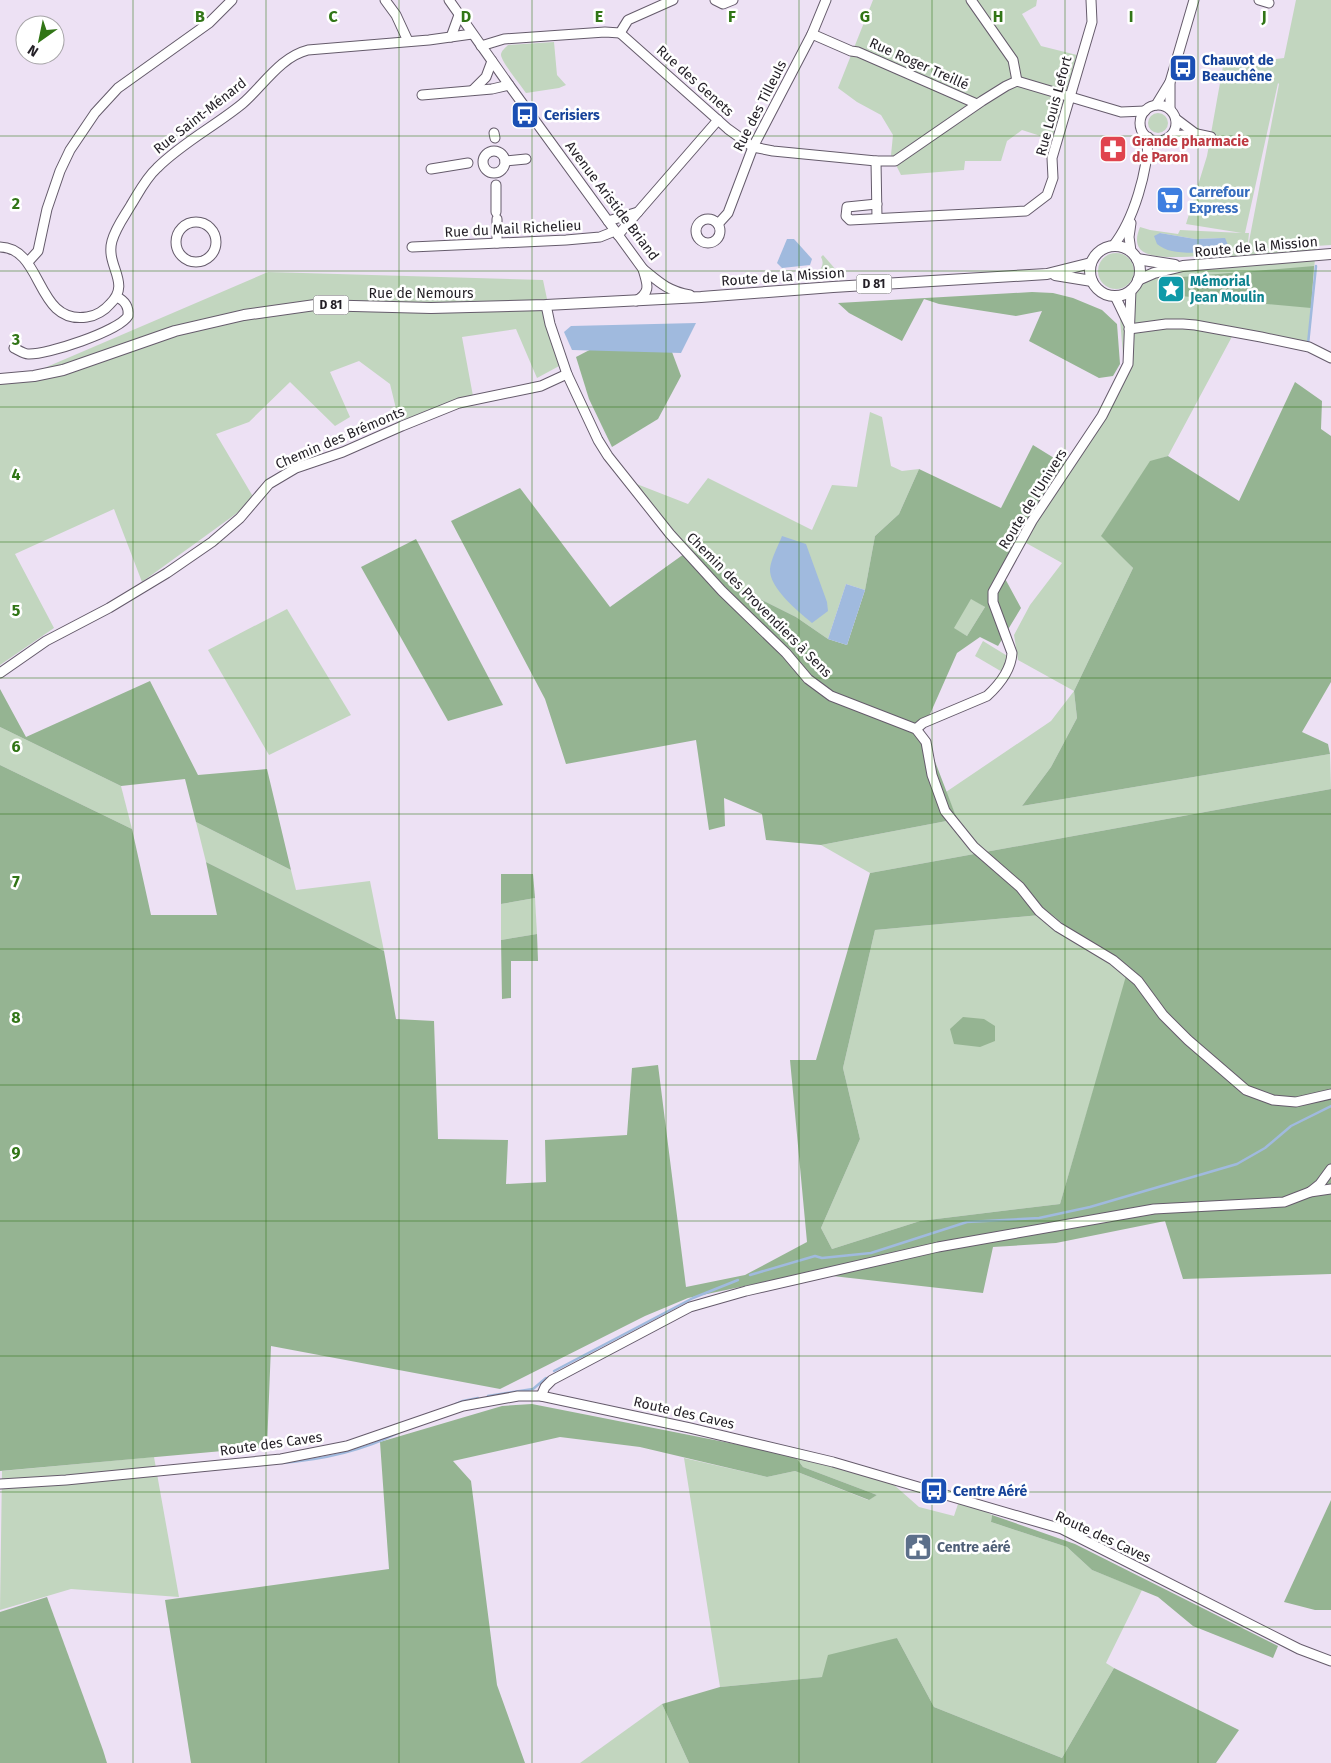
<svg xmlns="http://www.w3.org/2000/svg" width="1331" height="1763" font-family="'Fira Sans',sans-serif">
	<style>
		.green { fill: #c2d6bf; fill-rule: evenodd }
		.forest { fill: #95b492; fill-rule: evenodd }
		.water { fill: #a0bade }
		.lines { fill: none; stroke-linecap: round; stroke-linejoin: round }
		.stream { stroke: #a0bade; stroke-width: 2.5 }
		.minor-casing { stroke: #655b6b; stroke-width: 11 }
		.major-casing { stroke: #655b6b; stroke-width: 12 }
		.minor { stroke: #fff; stroke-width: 9 }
		.major { stroke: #fff; stroke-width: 10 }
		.grid { fill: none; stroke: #317516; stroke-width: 1; stroke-opacity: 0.55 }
		.labels { text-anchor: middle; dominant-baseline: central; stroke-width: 5; stroke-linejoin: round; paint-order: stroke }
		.shield { fill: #fff; stroke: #656267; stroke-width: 1 }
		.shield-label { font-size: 12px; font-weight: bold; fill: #231f26 }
		.transit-label { font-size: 14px; font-weight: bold; fill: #164399; stroke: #fff; text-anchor: start }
		.street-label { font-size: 14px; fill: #231f26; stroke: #fff }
		.health-label { font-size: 14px; font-weight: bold; fill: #be3a42; stroke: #fff; text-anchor: start }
		.shop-label { font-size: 14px; font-weight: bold; fill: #366cbe; stroke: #fff; text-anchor: start }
		.culture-label { font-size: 14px; font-weight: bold; fill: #0d838f; stroke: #fff; text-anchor: start }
		.service-label { font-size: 14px; font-weight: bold; fill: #4e5e75; stroke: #fff; text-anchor: start }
		.grid-label { font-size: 16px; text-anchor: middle; font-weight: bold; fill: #317516; stroke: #fff; stroke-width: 5; stroke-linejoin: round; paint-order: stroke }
	</style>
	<rect width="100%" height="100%" fill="#ede1f4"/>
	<g class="green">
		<path d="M873,0H1037L1036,6L1022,14L1041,46L1077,55L1053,140L1022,130L1007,141L1001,161H965L964,170L901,175L891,155L893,135L881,115L857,102L838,88Z"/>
		<path d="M1296,0H1331V245L1316,246L1308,343L1235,331L1168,456L1150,462L1102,535L1133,568L1074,691L1077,718L1051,767L1022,806L1330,754L1331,789L870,873L821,845L957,819L946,792L1051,721L1074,691L1018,660L1014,635L1030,605L1062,563L1019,539L1023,527L1067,466L1100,415L1124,367L1120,319L1148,275L1232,255C1213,253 1152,264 1140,249C1135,242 1137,235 1140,227L1150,230L1178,234L1180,230L1242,233L1186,224L1207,156L1223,66L1284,58ZM1278,83L1279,84L1247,252L1249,233H1245ZM1160,233L1195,239L1225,238L1157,244Z"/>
		<path d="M554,42L557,75L566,85L559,88L526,93C521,85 502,63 501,55C501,51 505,48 508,45Z"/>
		<circle cx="1158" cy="123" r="10"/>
		<circle cx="1116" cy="271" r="18"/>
		<path d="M823,255L837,271L843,273L844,278L817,279L816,275C821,268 825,265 821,257Z"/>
		<path d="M268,272L543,280L561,365L537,378L516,329L462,337L473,396L399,421L390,384L359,361L330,372L350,417L335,426L290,382L249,422L216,434L255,500L142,582L114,509L15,554L54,628L0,665V383L14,381Z"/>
		<path d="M870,412L882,417L891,466L902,471L919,469L899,514L875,536L865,590L846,584L828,639L796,617L744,591L691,550L685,553L629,481L688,504L708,478L812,530L832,485L857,487Z"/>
		<path d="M971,598L985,607L967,636L953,628Z"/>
		<path d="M287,609L351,715L269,755L208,650Z"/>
		<path d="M983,641L1009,657L1004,673L975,656Z"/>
		<path d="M0,727L121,786L132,829L0,765Z"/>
		<path d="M196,822L291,870L296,890L370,881L384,951L206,862Z"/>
		<path d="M535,898L537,934L501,940V904Z"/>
		<path d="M1051,914L1127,976L1060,1204L920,1221L832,1249L821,1228L860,1139L843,1068L875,930Z"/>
		<path d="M795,1456L885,1477L919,1507L954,1516L960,1498L992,1515L991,1522L1067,1547L1092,1570L1142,1590L1106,1663L1114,1668L1062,1758L934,1707L897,1638L823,1677L720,1687L684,1458L767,1477L795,1471L868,1500L877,1495L803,1467Z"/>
		<path d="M154,1457L179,1597L71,1589L0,1610L2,1471Z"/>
		<path d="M662,1704L689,1763H580Z"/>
	</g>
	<g class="forest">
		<path d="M1314,266L1311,308L1159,294L1158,279Z"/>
		<path d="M1032,292L1053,293L1073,298L1102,310L1117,324L1120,364L1113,376L1099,378L1029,341L1042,311L1016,316L939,304L924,299L902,341L849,313L838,303Z"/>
		<path d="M603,343L669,344L681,376L658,419L612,447L589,399L576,357Z"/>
		<path d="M1295,382L1322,401L1321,429L1331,436V682L1302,732L1328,744L1330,754L1022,806L1051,767L1077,718L1074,691L1133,568L1101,536L1150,461L1168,456L1239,501Z"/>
		<path d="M1033,445L1067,466L1023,527L1002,573L1021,608L998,646L980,637L957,653L923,730L957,819L821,845L766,840L762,814L724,798L725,826L709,830L696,740L566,764L545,699L451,521L520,488L610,607L691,549L744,591L796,617L828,639L847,645L865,590L875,536L899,514L919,469L1001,508ZM971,599L985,607L967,636L954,628Z"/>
		<path d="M416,539L503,705L448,721L361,567Z"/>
		<path d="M150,681L198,775L267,769L291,870L196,822L185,779L121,786L0,727V689L26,737Z"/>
		<path d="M0,765L132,829L151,915H217L206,862L384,951L396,1019L434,1021L438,1139L508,1140L506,1184L546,1182L545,1140L627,1135L632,1068L658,1065L686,1287L745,1275L807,1242L790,1060H816L870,873L1331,789V1274L1183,1279L1165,1221L1056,1243L993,1247L983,1293L806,1273L688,1298L645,1316L500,1389L271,1346L267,1447L0,1471ZM1051,914L1126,976L1060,1204L920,1221L832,1249L821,1228L860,1139L843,1068L875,930Z"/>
		<path d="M501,874H533L535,898L501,904Z"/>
		<path d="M537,934L538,961H511V998L502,999L501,940Z"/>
		<path d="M963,1017L984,1019L995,1026V1041L980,1047L954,1044L950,1029Z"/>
		<path d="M532,1404L795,1456L803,1467L877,1495L869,1500L795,1471L767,1477L640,1447L560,1437L453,1461L471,1481L497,1685L525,1763H191L165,1600L389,1569L380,1442L502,1406Z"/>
		<path d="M1331,1500V1610H1315L1284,1602Z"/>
		<path d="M992,1515L1075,1544L1278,1646L1273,1658L1193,1626L1158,1597L1092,1570L1067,1547L991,1522Z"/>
		<path d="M47,1597L103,1750L107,1763H0V1612Z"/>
		<path d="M897,1638L934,1707L1062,1758L1114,1668L1239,1730L1216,1763H689L662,1704L720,1687L822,1677L828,1655Z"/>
	</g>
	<g class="water">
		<path d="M1160,233L1195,239L1225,238L1228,245C1217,254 1186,254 1172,251C1166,250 1161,247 1157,244L1154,236Z"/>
		<path d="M787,239H794L812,259L810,265L782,268L777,263Z"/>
		<path d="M696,323L681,353L572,350L564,332L571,326Z"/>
		<path d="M782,536L806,544L827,602L828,611L812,623C798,611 769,588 770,569C771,559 778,546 782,536Z"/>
		<path d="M846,584L865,590L847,645L828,639Z"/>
	</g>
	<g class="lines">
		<g class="stream">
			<path d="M1308,344L1316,266"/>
			<path d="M750,1275L815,1256L822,1258L871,1253L967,1222L1039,1218L1090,1207L1237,1164L1265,1148L1291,1126L1331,1106"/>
			<path d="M554,1371L693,1298L738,1280"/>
			<path d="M488,1396L533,1389L546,1378"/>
			<path d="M456,1404L463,1401L478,1398"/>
			<path d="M281,1463C321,1460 362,1451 398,1433"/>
		</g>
		<g class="minor-casing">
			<g id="minor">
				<path d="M385,0L396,15L408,41"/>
				<path d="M449,0L509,85L643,269C660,283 668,291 690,295"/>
				<path d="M715,0L723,4L733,0"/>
				<path d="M971,0L1013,60L1017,81"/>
				<path d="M1259,0L1269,3"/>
				<path d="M620,33L728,129L753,147L773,151L876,161H895L982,101L1006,86L1017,81L1121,112L1145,111"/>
				<path d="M812,34L851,51L858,52L977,104"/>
				<path d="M451,37L459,15"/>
				<path d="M481,46L504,39L605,32L620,33L628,20L673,0"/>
				<path d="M473,90L486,77L492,61"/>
				<path d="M422,95L492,89L509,85"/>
				<path d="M1156,105L1170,82"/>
				<circle cx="1158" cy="123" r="18"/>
				<path d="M1170,109V82L1194,0"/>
				<path d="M1176,119L1196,134"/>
				<path d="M494,133L495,138"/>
				<path d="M1171,136L1197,134L1211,137"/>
				<circle cx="494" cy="162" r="11"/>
				<path d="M505,161L526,159"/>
				<path d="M876,161L877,218"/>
				<path d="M431,169L468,163"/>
				<path d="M496,185V212"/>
				<path d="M877,204L847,207L846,216L850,220L1026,211L1047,195L1053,178L1052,158L1092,22L1091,0"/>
				<circle cx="708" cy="231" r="12"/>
				<path d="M497,219V243"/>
				<path d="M608,221L638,212"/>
				<circle cx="196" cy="242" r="20"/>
				<path d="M1131,223L1129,237L1131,251"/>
				<path d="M718,224L728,213L753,147L812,34L826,0"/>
				<path d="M618,235L718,120"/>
				<path d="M1113,246C1134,220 1148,170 1148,137"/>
				<path d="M0,247C44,248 35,325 87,317C96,316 105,310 110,304C132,283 105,266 112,241C116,227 124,217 131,205C139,192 146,178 157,168C182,143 215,126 242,104C263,86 280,57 308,50L429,40L472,34"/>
				<path d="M412,247L566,240L600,237L615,231"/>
				<path d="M28,262L38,251L47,209L60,171L70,150L95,113L118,88L209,23L232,0"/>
				<path d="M1115,296L1129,325"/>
				<path d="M636,301C652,291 647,284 643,269"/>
				<path d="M546,305L550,324L567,374L598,440L608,456L670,534L722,591L786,653L808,679L831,696L916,729L926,742L932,775L945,811L974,847L1020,887L1039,911L1058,927L1113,960L1138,981L1163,1015L1188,1040L1246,1090L1273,1100L1296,1102L1331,1094"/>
				<path d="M1129,329L1166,324H1183L1195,325L1261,337L1309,347L1331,358"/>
				<path d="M14,348C18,350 24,354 28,354C47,355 119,331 128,316C129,306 125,301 117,297"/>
				<path d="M0,673L46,641L109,608L167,573L212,542L240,518L269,484L296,468L343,452L402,426L459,403L541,386L567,374"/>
				<path d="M916,729L923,723L987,696C999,685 1011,670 1012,653L993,602V592L1032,521L1102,416L1128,364L1131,290"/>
				<path d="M1310,1192L1320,1184L1331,1169"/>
				<path d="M541,1396L545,1387L552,1380L690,1307L746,1291L938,1247L1154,1209L1284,1202L1310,1192L1331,1189"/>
				<path d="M0,1484L66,1480L281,1459L347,1446L463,1406L518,1396H541L690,1428L833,1462L1062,1529L1299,1649L1331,1661"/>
			</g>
		</g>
		<g class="major-casing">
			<g id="major">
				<circle cx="1115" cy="271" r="25"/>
				<path d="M1137,259L1175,265"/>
				<path d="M1055,275L1092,281"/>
				<path d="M1138,280L1154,273L1183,266L1331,254"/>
				<path d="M0,379L34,376L63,370L175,331L244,315L315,305L431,308L546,305L701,297L833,287L1047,274L1091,263"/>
			</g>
		</g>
		<use href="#minor" class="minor"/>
		<use href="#major" class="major"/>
	</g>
	<path class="grid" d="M133,0V1763M266,0V1763M399,0V1763M532,0V1763M666,0V1763M799,0V1763M932,0V1763M1065,0V1763M1198,0V1763M0,136H1331M0,271H1331M0,407H1331M0,542H1331M0,678H1331M0,814H1331M0,949H1331M0,1085H1331M0,1221H1331M0,1356H1331M0,1492H1331M0,1627H1331"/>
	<defs>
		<g id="bus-square" transform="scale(1.4375)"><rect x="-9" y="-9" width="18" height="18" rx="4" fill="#1a4fb4" stroke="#fff"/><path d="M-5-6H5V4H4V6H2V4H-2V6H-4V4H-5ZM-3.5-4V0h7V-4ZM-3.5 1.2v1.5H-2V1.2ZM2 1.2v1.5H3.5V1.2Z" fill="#fff"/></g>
		<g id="pharmacy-square" transform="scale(1.4375)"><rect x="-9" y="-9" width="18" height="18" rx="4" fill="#e0444e" stroke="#fff"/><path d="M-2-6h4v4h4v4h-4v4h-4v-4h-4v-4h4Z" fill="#fff"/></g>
		<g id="supermarket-square" transform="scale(1.4375)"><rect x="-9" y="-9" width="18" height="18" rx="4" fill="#3f7fe0" stroke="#fff"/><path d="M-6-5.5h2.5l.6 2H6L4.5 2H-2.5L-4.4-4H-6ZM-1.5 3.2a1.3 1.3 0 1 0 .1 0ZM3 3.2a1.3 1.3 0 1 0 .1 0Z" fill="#fff"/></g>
		<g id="sight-square" transform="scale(1.4375)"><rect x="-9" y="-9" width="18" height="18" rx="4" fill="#0f9aa8" stroke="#fff"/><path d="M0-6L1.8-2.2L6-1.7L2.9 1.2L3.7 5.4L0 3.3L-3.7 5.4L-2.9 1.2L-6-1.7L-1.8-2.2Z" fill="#fff"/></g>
		<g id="civic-square" transform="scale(1.4375)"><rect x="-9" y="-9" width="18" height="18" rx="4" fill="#5c6f8a" stroke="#fff"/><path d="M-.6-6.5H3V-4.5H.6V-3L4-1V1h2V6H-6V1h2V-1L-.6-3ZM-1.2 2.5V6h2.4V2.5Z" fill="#fff"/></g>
	</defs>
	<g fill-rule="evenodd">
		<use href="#bus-square" x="1183" y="68"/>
		<use href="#bus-square" x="525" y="115"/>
		<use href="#pharmacy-square" x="1113" y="149"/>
		<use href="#supermarket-square" x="1170" y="200"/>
		<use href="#sight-square" x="1171" y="289"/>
		<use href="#bus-square" x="934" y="1491"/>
		<use href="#civic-square" x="918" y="1547"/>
	</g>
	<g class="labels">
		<g class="shield">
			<rect x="856.5" y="274.5" width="35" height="19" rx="4"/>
			<rect x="313.5" y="295.5" width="35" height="19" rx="4"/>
		</g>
		<g class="shield-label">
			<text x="874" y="284">D 81</text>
			<text x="331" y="305">D 81</text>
		</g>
		<g class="transit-label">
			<text x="1202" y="60">Chauvot de<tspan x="1202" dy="16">Beauchêne</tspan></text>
			<text x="544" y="115">Cerisiers</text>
			<text x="953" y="1491">Centre Aéré</text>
		</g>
		<g class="street-label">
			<text transform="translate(919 64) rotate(24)">Rue Roger Treillé</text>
			<text transform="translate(695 81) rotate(42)">Rue des Genets</text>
			<text transform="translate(760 106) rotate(-63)">Rue des Tilleuls</text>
			<text transform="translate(1054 106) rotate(-75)">Rue Louis Lefort</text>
			<text transform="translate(200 116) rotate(-38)">Rue Saint-Ménard</text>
			<text transform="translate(612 201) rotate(53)">Avenue Aristide Briand</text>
			<text transform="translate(513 229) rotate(-3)">Rue du Mail Richelieu</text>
			<text transform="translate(1256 247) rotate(-5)">Route de la Mission</text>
			<text transform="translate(783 277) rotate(-4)">Route de la Mission</text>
			<text x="421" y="293">Rue de Nemours</text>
			<text transform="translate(340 438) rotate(-23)">Chemin des Brémonts</text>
			<text transform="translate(1033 499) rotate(-58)">Route de l'Univers</text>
			<text transform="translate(759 605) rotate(45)">Chemin des Provendiers à Sens</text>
			<text transform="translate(684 1413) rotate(13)">Route des Caves</text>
			<text transform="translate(271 1444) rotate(-8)">Route des Caves</text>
			<text transform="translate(1103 1537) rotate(25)">Route des Caves</text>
		</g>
		<g class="health-label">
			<text x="1132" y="141">Grande pharmacie<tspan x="1132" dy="16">de Paron</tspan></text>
		</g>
		<g class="shop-label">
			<text x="1189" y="192">Carrefour<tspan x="1189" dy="16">Express</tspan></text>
		</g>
		<g class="culture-label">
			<text x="1190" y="281">Mémorial<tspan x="1190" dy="16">Jean Moulin</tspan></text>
		</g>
		<g class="service-label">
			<text x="937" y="1547">Centre aéré</text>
		</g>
	</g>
	<g class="grid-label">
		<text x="200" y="22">B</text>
		<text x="333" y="22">C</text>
		<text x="466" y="22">D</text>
		<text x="599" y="22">E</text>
		<text x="732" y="22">F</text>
		<text x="865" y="22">G</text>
		<text x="998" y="22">H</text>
		<text x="1131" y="22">I</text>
		<text x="1264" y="22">J</text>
		<text x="16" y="209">2</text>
		<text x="16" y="345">3</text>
		<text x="16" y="480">4</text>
		<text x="16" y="616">5</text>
		<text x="16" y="752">6</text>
		<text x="16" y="887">7</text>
		<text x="16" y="1023">8</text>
		<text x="16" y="1158">9</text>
	</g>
	<g transform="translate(40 40) rotate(213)"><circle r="24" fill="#ffffff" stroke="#a7a5a8"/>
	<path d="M0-4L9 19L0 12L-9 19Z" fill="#317516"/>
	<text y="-8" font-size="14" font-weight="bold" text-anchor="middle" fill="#231f26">N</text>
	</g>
</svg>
